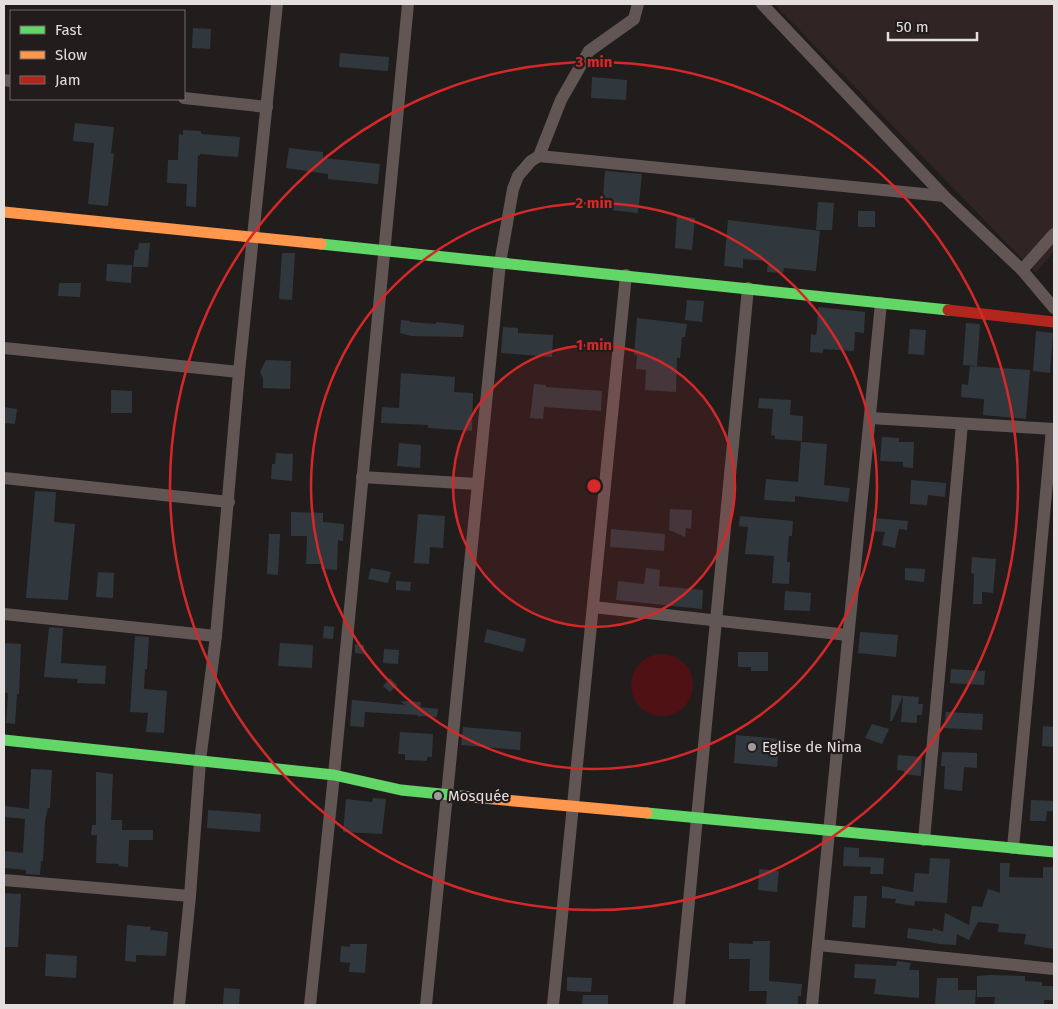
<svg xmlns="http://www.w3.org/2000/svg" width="1058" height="1009" font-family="'Fira Sans',sans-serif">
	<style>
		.built { fill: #302424 }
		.green { fill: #4f1114 }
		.building { fill: #30383e }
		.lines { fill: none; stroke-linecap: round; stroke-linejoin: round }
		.street { stroke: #625655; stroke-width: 12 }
		.fast { stroke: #63d668; stroke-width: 11 }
		.slow { stroke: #ff974d; stroke-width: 11 }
		.jam { stroke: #b3261e; stroke-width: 11 }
		.ring { fill: none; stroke: #d62828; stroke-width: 2.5 }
		.poi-dot { fill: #a09b9b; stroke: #221c1c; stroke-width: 2 }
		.labels { text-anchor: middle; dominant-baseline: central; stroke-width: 4.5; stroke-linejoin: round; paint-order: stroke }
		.poi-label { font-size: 15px; fill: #e4dfdf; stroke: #221c1c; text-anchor: start }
		.centre { fill: #d62828; stroke: #221c1c; stroke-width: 2.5 }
		.ring-label { font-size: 15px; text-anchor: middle; font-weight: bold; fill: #d62828; stroke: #221c1c; stroke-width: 4.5; stroke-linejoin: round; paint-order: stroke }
	</style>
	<rect width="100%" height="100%" fill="#211d1d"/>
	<path class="built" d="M774,4H1054V251L1036,273Z"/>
	<circle class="green" cx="662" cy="685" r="31"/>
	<g class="building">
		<path d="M193,28L211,29L210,49L192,48Z"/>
		<path d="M340,53L389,57L388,71L339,67Z"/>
		<path d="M592,77L627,80L626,100L591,98Z"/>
		<path d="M75,123L114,127L111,153L114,154L108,206L88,204L94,143L73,141Z"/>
		<path d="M183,130L201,131V134L240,137L238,157L200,154V156L198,155L196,207L186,206L187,184L167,183L168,160H178L179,134L183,135Z"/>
		<path d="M289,148L323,152V158L380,164L378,184L328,179V174L286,168Z"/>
		<path d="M605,171L642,174L638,213L602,209Z"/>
		<path d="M818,202L834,203L832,230H816Z"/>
		<rect x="858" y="211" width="17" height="16"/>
		<path d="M677,216L695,218L692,250L675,248Z"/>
		<path d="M728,220L820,231L816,271L784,268L783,273L767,272L768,261L743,259V268L724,266Z"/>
		<path d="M139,243H150L148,267H133L135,250H138Z"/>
		<path d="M282,253H295L292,300L279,299Z"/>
		<path d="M107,264L132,265L131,283L106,281Z"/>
		<path d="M59,283H81L80,297L58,296Z"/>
		<path d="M687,300L704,301L702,322L685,320Z"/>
		<path d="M818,307L865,312L864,333L855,332L854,351L823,349V353L810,352L811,334L816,335L817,330Z"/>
		<path d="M637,318L687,324L685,337H682L680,358H677L676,392L645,390L646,370L636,369L637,355H634Z"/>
		<path d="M401,320L410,321V322L436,324V322L464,325L463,337L411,336L400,333Z"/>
		<path d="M966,323L980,324L977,366L963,365Z"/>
		<path d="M503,327L518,328V333L553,335L552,357L501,353Z"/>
		<path d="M910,329L926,330L924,355L908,354Z"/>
		<path d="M1036,331L1053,333L1050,373L1033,371Z"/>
		<path d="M266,360L291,361L290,389L263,388V378L260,372Z"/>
		<path d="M970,366L1030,370L1026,419L983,415L984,399L961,397L962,384L968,385Z"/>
		<path d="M401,373L455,377L454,392L473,393L472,431L428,428V425L381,423L382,407L399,408Z"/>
		<path d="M534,384L546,385V387L602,391L601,411L544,407L543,419L530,418Z"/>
		<path d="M111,390L132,391V413H111Z"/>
		<path d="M759,398L791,400L790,415L803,416L802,441L775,439V436L771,435L773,409L758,408Z"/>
		<path d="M4,407L17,409L15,424L4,423Z"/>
		<path d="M882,437L899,438V442H914L913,468L903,467V462L880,461Z"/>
		<path d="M801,442L827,444L824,485L850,488L848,502L795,496V502L764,500L766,479L798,482Z"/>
		<path d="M399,443L421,445L420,468L397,466Z"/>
		<path d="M276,453L293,454L292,481L271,479L272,464H275Z"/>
		<path d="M911,480L946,483L945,497L928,495L927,505L910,504Z"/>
		<path d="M35,491L56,492L54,522L75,524L68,600L26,598Z"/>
		<path d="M670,509L692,510L691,529L686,528L685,537L669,530Z"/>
		<path d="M291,512L323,513V522L344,524L343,541L338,540L337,570L321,569V564H306L307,536H291Z"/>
		<path d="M418,514L445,516L443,548L430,547L429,564L414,563Z"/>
		<path d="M740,516L793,521L792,536H789L787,562H790L789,584L772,583L774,556L745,554L748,527L739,526Z"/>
		<path d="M873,518L908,521L907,530L899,529L895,548L882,545L885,532L872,531Z"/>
		<path d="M611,529L665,534L664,551L610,547Z"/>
		<path d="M269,534H280L278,575L267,574Z"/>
		<path d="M972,557L996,559L993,593L982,592V604H973L974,574L971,573Z"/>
		<path d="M371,568L391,572L388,583L368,579Z"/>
		<path d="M646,568L660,570L659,586L703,590L702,609L616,600L618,581L644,584Z"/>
		<path d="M905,568L925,569L924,582L905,580Z"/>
		<path d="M98,572L114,573L113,598L96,597Z"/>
		<path d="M396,581L411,582L410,591L396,590Z"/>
		<path d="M785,591L811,593L810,611L784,610Z"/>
		<path d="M324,626L334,627L333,639L323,638Z"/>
		<path d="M49,627L63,628L61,663L106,666L105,684L77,683L78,679L44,677Z"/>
		<path d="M487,629L526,639L523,652L484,642Z"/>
		<path d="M860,632L898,635L896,657L858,653Z"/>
		<path d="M135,636L149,637L147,669H145L144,689L167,691L164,733L146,732L148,713L130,712Z"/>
		<path d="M4,643L21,644L19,694H17L15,724L6,723L8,693H4Z"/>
		<path d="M280,643L313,645L312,668L278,666Z"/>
		<path d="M355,644L364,645V654L355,653Z"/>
		<path d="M384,649L399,650L398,664L383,663Z"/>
		<path d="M738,652H768V671H751V667H738Z"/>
		<path d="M951,669L985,671L984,685L950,683Z"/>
		<path d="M390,678L397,685L390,692L383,686Z"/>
		<path d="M892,695L919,697L918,704H923L922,715H917V723L901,722L903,696L892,721H890Z"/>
		<path d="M352,700L405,705L400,701L421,702L420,707L438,709L437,717L420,716V718L417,715L365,712L364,727L350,726Z"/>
		<path d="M946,712L983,714L982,730L944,728Z"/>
		<path d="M872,724L889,729L882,744L865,738Z"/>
		<path d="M1043,726L1054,727V747L1042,746Z"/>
		<path d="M463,727L521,732L520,750L461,745Z"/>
		<path d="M400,732L433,734L432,757H427V761L405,760V754H398Z"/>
		<path d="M736,735L780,739L777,767L734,763Z"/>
		<path d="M942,752L977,753V768L964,767L962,791L944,789L945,766H941Z"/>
		<path d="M898,755L922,757L921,776L904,774V771L897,770Z"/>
		<path d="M31,769L52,770L50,808H48L45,821L43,861H41L40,875L26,874V870L4,868V851L23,853L25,819L4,817L5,806L29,809Z"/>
		<path d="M96,772L113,774L111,820H122V830H153V840H129L128,867L118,866L119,864L96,863L97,835H91L92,825H96Z"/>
		<path d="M373,798L386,799L382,834L343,832L346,799L372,802Z"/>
		<path d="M1031,800L1054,801V811H1047L1046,821H1030Z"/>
		<path d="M208,810L261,814L260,832L207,828Z"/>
		<path d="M844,847L859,848V857L884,858L883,874H870L871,867L843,866Z"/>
		<path d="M930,858L950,859L947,903L915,901L914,906L895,903L896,899L882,898V886L913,892L915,873L929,874Z"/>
		<path d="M1000,863H1010L1009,877L1043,878V867H1054V949L1024,944L1026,934L998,932L999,924L978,922L969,940L957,934L956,945L939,944L907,938L908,928L932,931L933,928L943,932L945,913L969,925L972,906L982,907L988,889L1000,893Z"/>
		<path d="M759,869L779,871L777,892L758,890Z"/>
		<path d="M4,893L21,894L18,947H4Z"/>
		<path d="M854,896H867L865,928L852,927Z"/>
		<path d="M127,925L151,927L150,930L168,932L166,956L136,955V962L125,961Z"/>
		<path d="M753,941H770L769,981L802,984L801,996H798V1005H766L767,991H749L750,959H729V943L753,944Z"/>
		<path d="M350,944H367L365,973L349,972L350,963L340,962L341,946L350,947Z"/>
		<path d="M46,954L77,956L76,978L45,976Z"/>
		<path d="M897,961L911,963L909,970H919V998L874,994L876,979L854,978L855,964L896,966Z"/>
		<path d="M991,975L1025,976V981L1042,982V986H1054V1000H1044V1005H994L995,997H977V976Z"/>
		<path d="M567,977L592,978L591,992L567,991Z"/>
		<path d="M937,978H958V990H976L975,1005L935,1004Z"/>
		<path d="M224,988L240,989L239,1005L223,1004Z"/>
		<path d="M583,995H608V1005H582Z"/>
	</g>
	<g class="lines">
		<g class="street">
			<path d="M762,4L944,196L1022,270L1054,308"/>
			<path d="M4,80L11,81"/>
			<path d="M184,98L267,107"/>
			<path d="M539,156L944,196"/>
			<path d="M1022,270L1054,234"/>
			<path d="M4,348L239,372"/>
			<path d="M870,418L1054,429"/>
			<path d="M362,477L477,484"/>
			<path d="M4,478L229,502"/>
			<path d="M593,607L848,635"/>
			<path d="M4,614L216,636"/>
			<path d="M924,840L962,424"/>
			<path d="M1013,848L1052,429"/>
			<path d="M4,880L190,896"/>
			<path d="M818,945L1054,969"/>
			<path d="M179,1005L190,896L200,761L216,636L239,372L277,4"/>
			<path d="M310,1005L334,775L408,4"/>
			<path d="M426,1005L500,263L513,189L518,176L531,161L539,156L561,100L589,51L634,19L638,4"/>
			<path d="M553,1005L626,275"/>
			<path d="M679,1005L748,288"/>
			<path d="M812,1005L881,303"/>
		</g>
		<g class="fast">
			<path d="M321,244L948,310"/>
			<path d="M4,740L334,775L401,790L471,797"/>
			<path d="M647,813L1054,852"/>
		</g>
		<g class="slow">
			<path d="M4,212L321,244"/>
			<path d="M471,797L647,813"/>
		</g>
		<path class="jam" d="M948,310L1054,322"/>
	</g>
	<circle cx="594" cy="486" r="141" fill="#d62828" fill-opacity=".12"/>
	<g class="ring">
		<circle cx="594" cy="486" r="141"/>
		<circle cx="594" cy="486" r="283"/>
		<circle cx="594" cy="486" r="424"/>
	</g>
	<g class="poi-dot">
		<circle cx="752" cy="747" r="5"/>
		<circle cx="438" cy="796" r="5"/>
	</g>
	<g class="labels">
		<g class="poi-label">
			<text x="762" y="747">Eglise de Nima</text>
			<text x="448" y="796">Mosquée</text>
		</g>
	</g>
	<circle cx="594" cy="486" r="8" class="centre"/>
	<g class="ring-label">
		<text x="594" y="67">3 min</text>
		<text x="594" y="208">2 min</text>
		<text x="594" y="350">1 min</text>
	</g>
	<rect width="1058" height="1009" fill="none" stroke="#e4dfdf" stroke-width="10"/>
	<rect x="10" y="10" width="175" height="90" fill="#221c1c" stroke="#706a6a"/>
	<rect x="20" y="26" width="25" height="8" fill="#63d668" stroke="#706a6a"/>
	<text x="55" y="35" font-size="15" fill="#e4dfdf">Fast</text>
	<rect x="20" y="51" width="25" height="8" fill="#ff974d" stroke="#706a6a"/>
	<text x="55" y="60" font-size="15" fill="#e4dfdf">Slow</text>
	<rect x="20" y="76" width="25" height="8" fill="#b3261e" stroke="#706a6a"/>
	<text x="55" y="85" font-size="15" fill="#e4dfdf">Jam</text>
	<path d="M888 32v8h89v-8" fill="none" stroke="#e4dfdf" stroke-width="2.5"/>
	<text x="896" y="32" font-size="15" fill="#e4dfdf" stroke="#221c1c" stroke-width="4" paint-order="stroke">50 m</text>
</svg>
